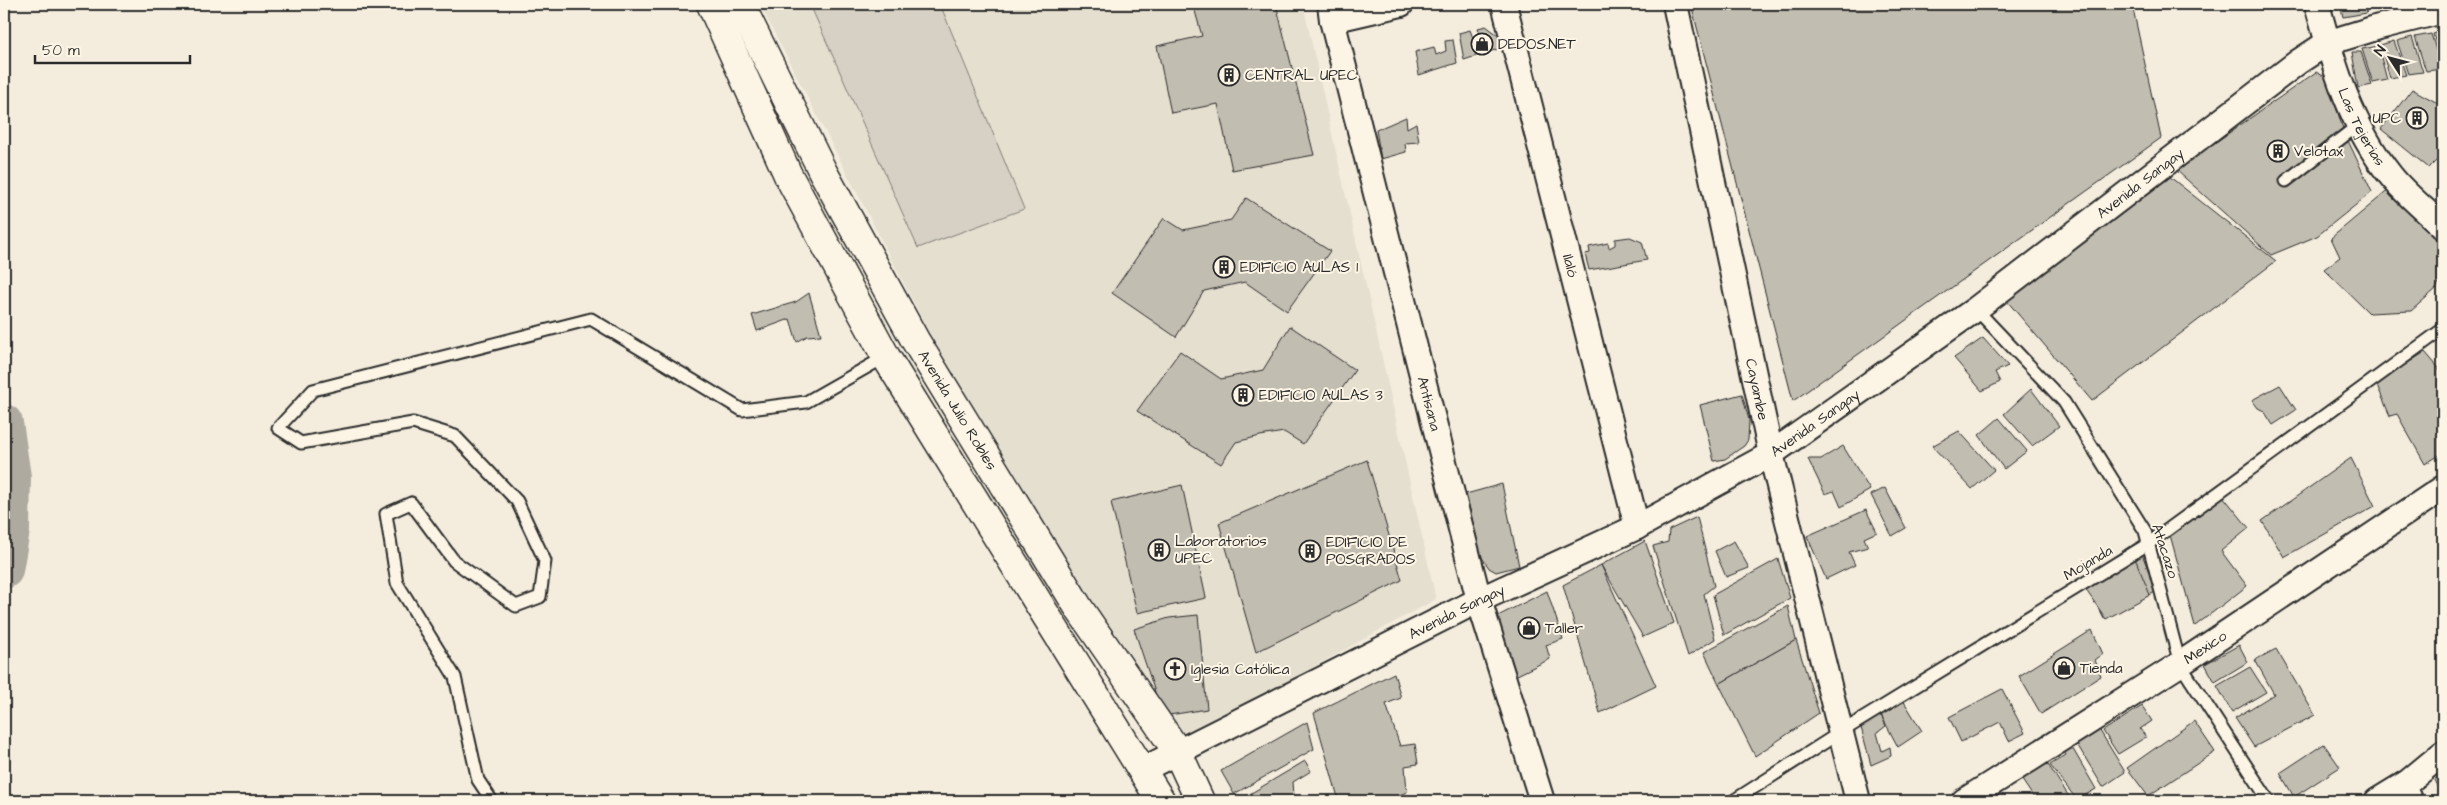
<svg xmlns="http://www.w3.org/2000/svg" width="2447" height="805" font-family="'Architects Daughter',sans-serif">
	<style>
		.built { fill: #e5dfd0 }
		.green { fill: #d6d1c4; stroke: #807e78 }
		.lines { fill: none; stroke-linecap: round; stroke-linejoin: round }
		.river { stroke: #afaaa0; stroke-width: 38 }
		.building { fill: #c2bdb1; stroke: #2b2b2b }
		.service-casing { stroke: #2b2b2b; stroke-width: 15 }
		.minor-casing { stroke: #2b2b2b; stroke-width: 28 }
		.secondary-casing { stroke: #2b2b2b; stroke-width: 31 }
		.service { stroke: #fcf5e5; stroke-width: 11 }
		.minor { stroke: #fcf5e5; stroke-width: 24 }
		.secondary { stroke: #fcf5e5; stroke-width: 28 }
		.labels { text-anchor: middle; dominant-baseline: central; stroke-width: 4; stroke-linejoin: round; paint-order: stroke }
		.poi-label { font-size: 15px; fill: #2b2b2b; stroke: #fcf5e5; text-anchor: start }
		.street-label { font-size: 15px; fill: #2b2b2b; stroke: #fcf5e5 }
	</style>
	<rect width="100%" height="100%" fill="#f4edde"/>
	<filter id="ink" filterUnits="userSpaceOnUse"><feTurbulence type="fractalNoise" baseFrequency=".02" numOctaves="2"/><feDisplacementMap in="SourceGraphic" scale="10" xChannelSelector="R" yChannelSelector="G"/><feConvolveMatrix kernelMatrix="1 2 1 2 8 2 1 2 1" color-interpolation-filters="sRGB"/></filter>
	<g filter="url(#ink)">
		<path class="built" d="M761,4H1303L1436,599L1247,704L1177,738L1063,569L933,340L764,13Z"/>
		<path class="green" d="M838,4H940L1024,209L918,248L812,9Z"/>
		<g class="lines">
			<path class="river" d="M4,423L12,477L11,530L4,570"/>
		</g>
		<g class="building">
			<path d="M1193,4H1276L1314,155L1232,170L1218,104L1171,113L1157,46L1202,36Z"/>
			<path d="M1691,4H2132L2161,138L1793,401Z"/>
			<path d="M2340,4H2363L2367,13L2343,17Z"/>
			<path d="M2368,4H2399L2397,8L2387,11L2371,10Z"/>
			<path d="M1486,26L1498,35L1504,47L1464,60L1459,33L1470,30L1473,38L1481,36L1478,28Z"/>
			<path d="M2443,31V65L2433,34Z"/>
			<path d="M2431,34L2442,69L2426,71L2415,37Z"/>
			<path d="M2412,37L2423,72L2408,74L2397,41Z"/>
			<path d="M1453,40L1457,63L1419,75L1415,52L1434,47L1436,55L1446,51L1445,41Z"/>
			<path d="M2394,41L2406,75L2390,78L2380,45Z"/>
			<path d="M2378,46L2387,80L2373,83L2362,49Z"/>
			<path d="M2352,52H2361L2372,85L2358,88Z"/>
			<path d="M2316,72L2327,78L2344,132L2372,192L2317,236L2271,255L2176,170Z"/>
			<path d="M2412,89L2443,106V154L2429,168L2381,129Z"/>
			<path d="M1406,117L1407,128L1416,123L1419,142L1405,143L1406,152L1381,159L1376,130Z"/>
			<path d="M2170,177L2276,261L2092,401L2007,301Z"/>
			<path d="M2391,188L2443,235V280L2441,278L2436,289L2411,311L2369,313L2324,269L2340,257L2331,238Z"/>
			<path d="M1246,198L1330,251L1287,311L1245,282L1204,291L1176,337L1112,293L1164,218L1183,230L1231,220Z"/>
			<path d="M1630,237L1642,242L1647,260L1589,270L1585,254L1590,253L1589,247L1608,243L1609,248L1615,245V239Z"/>
			<path d="M809,293L821,335L807,336L797,342L790,319L757,331L752,315L796,302Z"/>
			<path d="M1290,326L1355,370L1303,444L1284,432L1260,436L1236,442L1221,464L1137,411L1180,351L1221,379L1263,370Z"/>
			<path d="M1983,338L2008,366L1995,372L2000,382L1982,391L1954,358Z"/>
			<path d="M2425,352L2443,373V453L2425,464L2397,414L2390,416L2374,378L2397,370Z"/>
			<path d="M2280,385L2296,410L2273,425L2264,411L2258,408L2252,400Z"/>
			<path d="M2031,389L2059,426L2032,446L2004,414Z"/>
			<path d="M1742,394L1749,420L1748,440L1744,446L1725,459L1714,461L1700,405Z"/>
			<path d="M1999,418L2027,451L2004,469L1979,435Z"/>
			<path d="M1959,431L1994,470L1972,489L1932,446Z"/>
			<path d="M1843,446L1870,490L1841,507L1834,491L1825,494L1808,459H1821Z"/>
			<path d="M2351,458L2375,506L2284,557L2262,521Z"/>
			<path d="M1367,460L1402,580L1256,652L1219,523Z"/>
			<path d="M1502,484L1519,566L1496,572L1489,568L1481,556L1466,494Z"/>
			<path d="M1182,485L1206,598L1137,613L1111,502Z"/>
			<path d="M1885,488L1906,528L1892,536L1871,495Z"/>
			<path d="M2218,490L2249,528L2221,551L2247,586L2195,626L2167,524Z"/>
			<path d="M1866,510L1877,532L1864,538L1868,547L1849,552L1855,565L1826,579L1807,536Z"/>
			<path d="M1697,517L1714,586L1704,594L1715,639L1688,656L1653,546L1668,542L1669,530Z"/>
			<path d="M1645,541L1674,623L1643,637L1601,565Z"/>
			<path d="M1734,541L1749,568L1726,577L1715,551Z"/>
			<path d="M2137,542L2157,591L2104,619L2084,579Z"/>
			<path d="M2130,546L2150,595L2106,619L2079,580Z"/>
			<path d="M1778,559L1790,598L1724,635L1713,595Z"/>
			<path d="M1601,565L1656,686L1600,713L1563,585Z"/>
			<path d="M1547,591L1563,639L1546,645L1550,659L1513,677L1494,618Z"/>
			<path d="M1788,606L1796,640L1719,684L1704,652Z"/>
			<path d="M1198,615L1207,709L1163,716L1134,629L1169,618Z"/>
			<path d="M2092,630L2103,654L2095,660L2101,676L2041,714L2019,676Z"/>
			<path d="M1796,640L1819,713L1755,756L1719,684Z"/>
			<path d="M2239,645L2248,662L2215,682L2205,664Z"/>
			<path d="M2276,649L2315,715L2254,747L2235,718L2274,694L2255,660Z"/>
			<path d="M2250,667L2266,692L2232,712L2217,686Z"/>
			<path d="M1394,673L1401,698L1386,704L1400,746L1415,744L1418,764L1405,766L1407,792L1384,801H1339L1314,713Z"/>
			<path d="M2002,689L2025,733L2009,741L2000,722L1961,742L1949,717Z"/>
			<path d="M1903,700L1922,731L1898,747L1879,711Z"/>
			<path d="M2142,706L2152,721L2140,729L2146,737L2118,754L2103,731Z"/>
			<path d="M1879,711L1886,726L1877,733L1882,751L1890,747L1891,756L1871,765L1859,720Z"/>
			<path d="M2194,721L2215,752L2148,796L2127,768Z"/>
			<path d="M1307,722L1314,749L1234,794L1221,771Z"/>
			<path d="M2097,726L2125,772L2103,787L2075,741Z"/>
			<path d="M2070,744L2096,789L2077,800L2050,765L2066,755L2062,749Z"/>
			<path d="M2324,744L2340,767L2294,797L2280,773Z"/>
			<path d="M2043,757L2072,801H2036L2018,774Z"/>
			<path d="M1305,761L1311,771L1293,782L1294,796L1286,801H1238Z"/>
			<path d="M2443,773V798L2434,780Z"/>
		</g>
		<g class="lines">
			<g class="service-casing">
				<g id="service">
					<path d="M2286,181L2357,126"/>
					<path d="M1976,309L2064,402L2145,531L2180,664L2269,801"/>
					<path d="M2408,782L2417,801"/>
					<path d="M492,801L478,780L455,677L397,583L386,514L411,503L454,561L516,606L540,597L545,561L517,501L455,436L413,423L301,443L278,428L313,390L591,319L742,410L806,402L885,357"/>
					<path d="M1733,801L1841,732L2148,544L2443,329"/>
				</g>
			</g>
			<g class="minor-casing">
				<g id="minor">
					<path id="s1" d="M1330,4L1332,20L1479,600L1542,801"/>
					<path id="s2" d="M1504,4L1637,527"/>
					<path id="s3" d="M1675,4L1771,454L1858,801"/>
					<path id="s4" d="M2317,4C2333,64 2351,127 2391,176C2406,195 2426,210 2443,227"/>
					<path d="M1332,20L1401,4"/>
					<path id="s5" d="M1142,770L1479,600L1637,527L1771,454L1976,309L2298,62L2327,43L2379,27L2443,11"/>
					<path id="s6" d="M1964,801L2180,664L2443,488"/>
					<path d="M2377,801L2408,782L2443,753"/>
				</g>
			</g>
			<g class="secondary-casing">
				<g id="secondary">
					<path d="M711,4L788,175L886,357L1161,801"/>
					<path id="s7" d="M740,4L823,172L915,340L1080,610L1177,751L1200,801"/>
				</g>
			</g>
			<use href="#service" class="service"/>
			<use href="#minor" class="minor"/>
			<use href="#secondary" class="secondary"/>
		</g>
	</g>
	<defs>
		<g id="shop-ring" transform="scale(1.125)"><circle r="9.5" fill="#fcf5e5" stroke="#2b2b2b" stroke-width="1.5"/><path d="M-5-2.5h2.3a2.7 3.5 0 0 1 5.4 0H5L5.5 6h-11ZM-1.5-2.5h3a1.5 2.3 0 0 0-3 0Z" fill="#2b2b2b"/></g>
		<g id="building-ring" transform="scale(1.125)"><circle r="9.5" fill="#fcf5e5" stroke="#2b2b2b" stroke-width="1.5"/><path d="M-4-6H4V6H1V3H-1V6H-4ZM-2.5-4.3h1.7v1.8h-1.7ZM.8-4.3h1.7v1.8H.8ZM-2.5-1h1.7V.8h-1.7ZM.8-1h1.7V.8H.8Z" fill="#2b2b2b"/></g>
		<g id="church-ring" transform="scale(1.125)"><circle r="9.5" fill="#fcf5e5" stroke="#2b2b2b" stroke-width="1.5"/><path d="M-1.2-6h2.4v3.5h3.3v2.4h-3.3V6h-2.4V-.1h-3.3v-2.4h3.3Z" fill="#2b2b2b"/></g>
	</defs>
	<g fill-rule="evenodd">
		<use href="#shop-ring" x="1482" y="44"/>
		<use href="#building-ring" x="1229" y="75"/>
		<use href="#building-ring" x="2417" y="118"/>
		<use href="#building-ring" x="2278" y="151"/>
		<use href="#building-ring" x="1224" y="267"/>
		<use href="#building-ring" x="1243" y="395"/>
		<use href="#building-ring" x="1159" y="550"/>
		<use href="#building-ring" x="1310" y="551"/>
		<use href="#shop-ring" x="1529" y="628"/>
		<use href="#shop-ring" x="2064" y="668"/>
		<use href="#church-ring" x="1175" y="669"/>
	</g>
	<g class="labels">
		<g class="poi-label">
			<text x="1498" y="44">DEDOS.NET</text>
			<text x="1245" y="75">CENTRAL UPEC</text>
			<text x="2401" y="118" text-anchor="end">UPC</text>
			<text x="2294" y="151">Velotax</text>
			<text x="1240" y="267">EDIFICIO AULAS 1</text>
			<text x="1259" y="395">EDIFICIO AULAS 3</text>
			<text x="1175" y="541">Laboratorios<tspan x="1175" dy="17">UPEC</tspan></text>
			<text x="1326" y="542">EDIFICIO DE<tspan x="1326" dy="17">POSGRADOS</tspan></text>
			<text x="1545" y="628">Taller</text>
			<text x="2080" y="668">Tienda</text>
			<text x="1191" y="669">Iglesia Católica</text>
		</g>
		<g class="street-label">
			<text stroke="none"><textPath href="#s4" startOffset="131">Las Tejerias</textPath></text>
			<text stroke="none"><textPath href="#s5" startOffset="1162">Avenida Sangay</textPath></text>
			<text stroke="none"><textPath href="#s2" startOffset="270">Ilaló</textPath></text>
			<text stroke="none"><textPath href="#s3" startOffset="394">Cayambe</textPath></text>
			<text stroke="none"><textPath href="#s1" startOffset="412">Antisana</textPath></text>
			<text stroke="none"><textPath href="#s7" startOffset="461">Avenida Julio Robles</textPath></text>
			<text stroke="none"><textPath href="#s5" startOffset="758">Avenida Sangay</textPath></text>
			<text transform="translate(2165 551) rotate(72)">Atacazo</text>
			<text transform="translate(2088 563) rotate(-31)">Mojanda</text>
			<text stroke="none"><textPath href="#s5" startOffset="352">Avenida Sangay</textPath></text>
			<text stroke="none"><textPath href="#s6" startOffset="286">Mexico</textPath></text>
		</g>
	</g>
	<rect width="2447" height="805" fill="none" stroke="#fcf5e5" stroke-width="20"/>
	<rect x="10" y="10" width="2427" height="785" fill="none" stroke="#2b2b2b" stroke-width="2" filter="url(#ink)"/>
	<g transform="translate(2390 58) rotate(306)" stroke="#fcf5e5" stroke-width="4" paint-order="stroke">
	<path d="M0-4L9 19L0 12L-9 19Z" fill="#2b2b2b"/>
	<text y="-8" font-size="14" font-weight="bold" text-anchor="middle" fill="#2b2b2b">N</text>
	</g>
	<path d="M35 55v8h155v-8" fill="none" stroke="#2b2b2b" stroke-width="2.5"/>
	<text x="42" y="55" font-size="15" fill="#2b2b2b" stroke="#fcf5e5" stroke-width="4" paint-order="stroke">50 m</text>
</svg>
